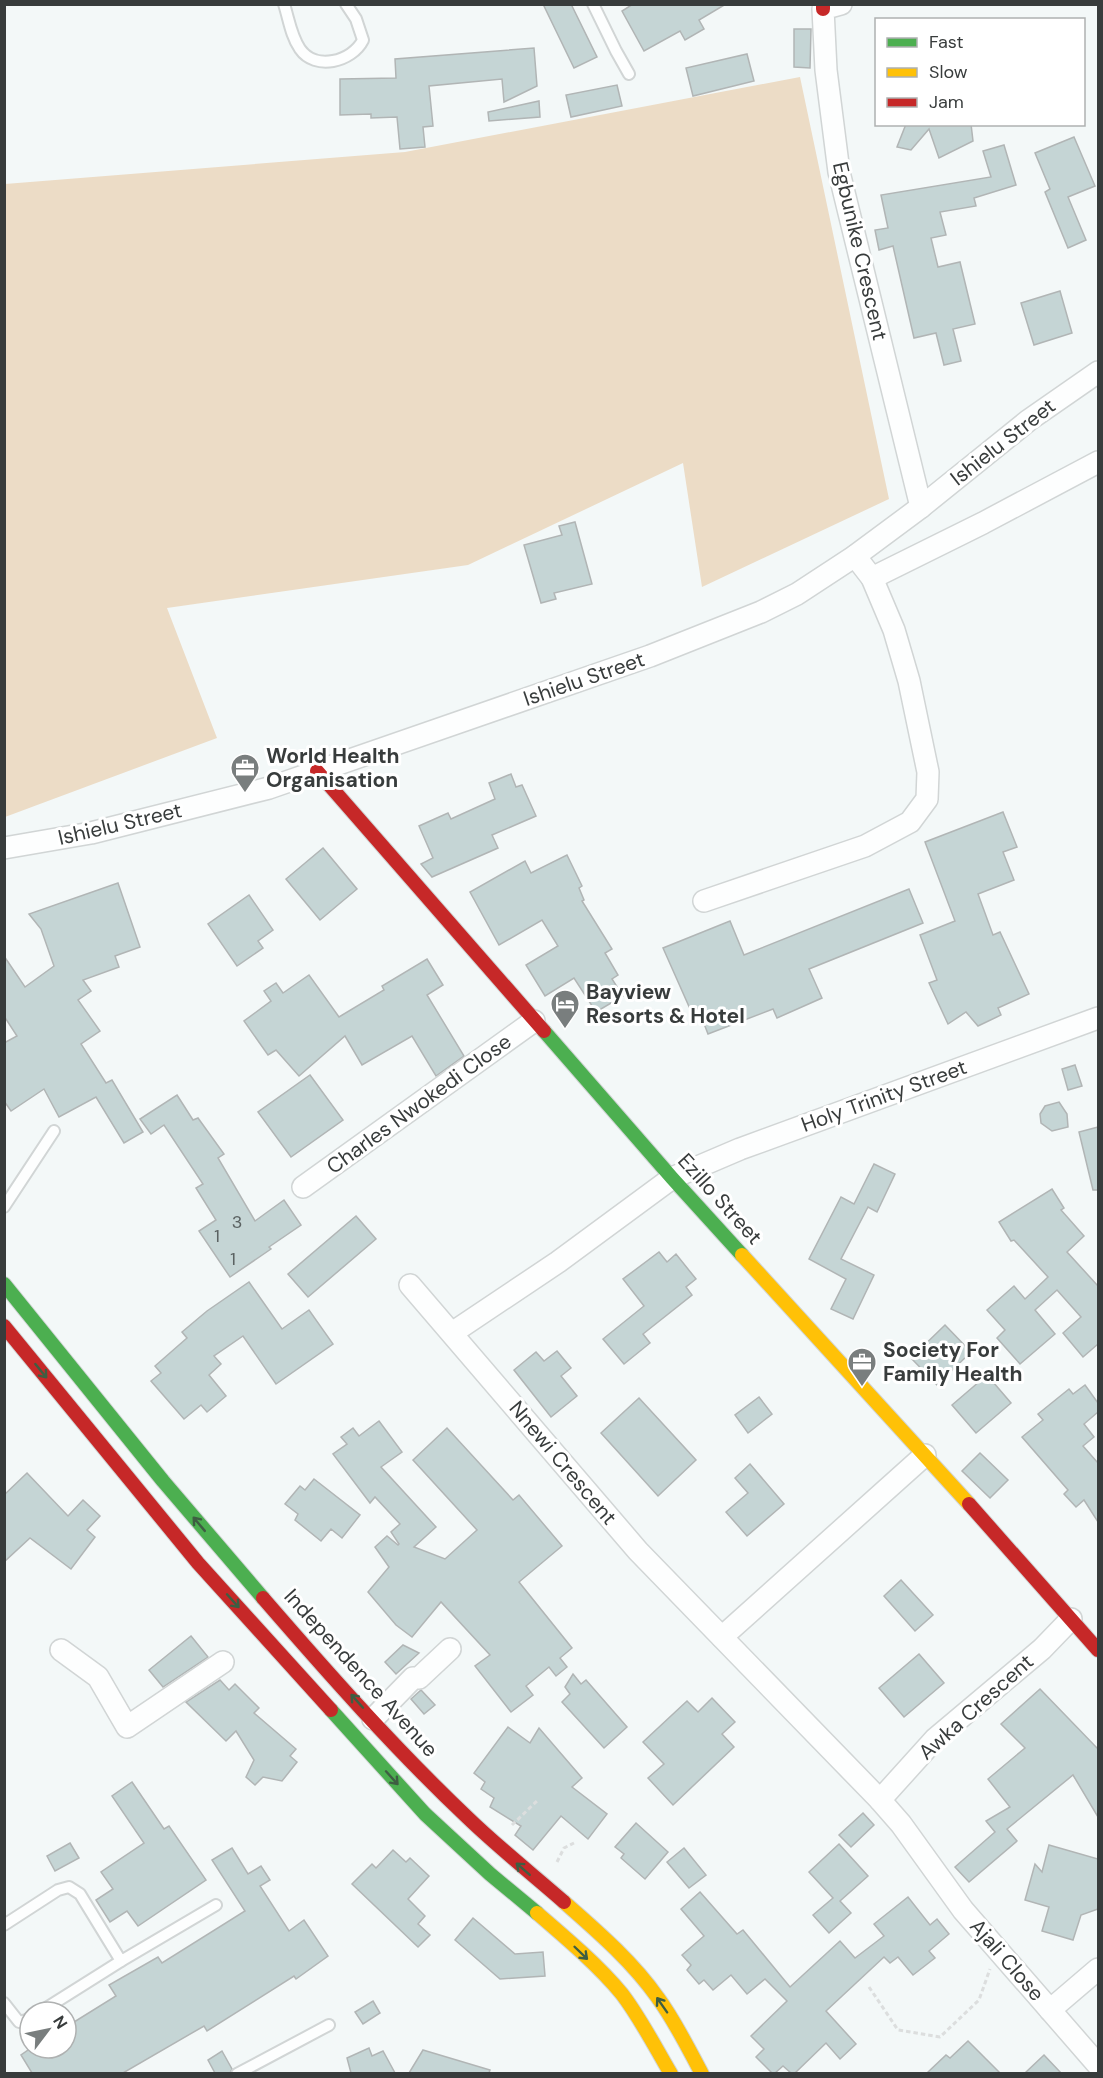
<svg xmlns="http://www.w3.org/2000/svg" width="1103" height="2078" font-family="'DM Sans',sans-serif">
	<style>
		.green { fill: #ecdcc6 }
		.building { fill: #c5d5d5; stroke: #b1b5b5; stroke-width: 1.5 }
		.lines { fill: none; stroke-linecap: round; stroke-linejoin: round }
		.lane-casing { stroke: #d1d5d5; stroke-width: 14 }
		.street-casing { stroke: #d1d5d5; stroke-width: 24 }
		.fast-casing { stroke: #d1d5d5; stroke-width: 16 }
		.slow-casing { stroke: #d1d5d5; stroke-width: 16 }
		.jam-casing { stroke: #d1d5d5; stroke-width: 16 }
		.path { stroke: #dcdede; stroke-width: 3; stroke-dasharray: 4.5 3; stroke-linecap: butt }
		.lane { stroke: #fdfefe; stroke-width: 10 }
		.street { stroke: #fdfefe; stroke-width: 21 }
		.fast { stroke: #4caf50; stroke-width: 14 }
		.slow { stroke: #ffc107; stroke-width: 14 }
		.jam { stroke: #c62828; stroke-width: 14 }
		.oneway { stroke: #3e5e42 }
		.labels { text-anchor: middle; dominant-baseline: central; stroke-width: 6; stroke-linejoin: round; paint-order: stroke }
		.number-label { font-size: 18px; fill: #5b6262 }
		.street-label { font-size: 21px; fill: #383c3c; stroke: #fff }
		.poi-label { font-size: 21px; font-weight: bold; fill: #383c3c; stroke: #fff; text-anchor: start }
	</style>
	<rect width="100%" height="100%" fill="#f3f8f8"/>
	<path class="green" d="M800,77L889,499L702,587L683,463L468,565L167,608L217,738L5,817V184L405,152Z"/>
	<g class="building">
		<path d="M543,4H571L597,57L574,68Z"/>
		<path d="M633,4H726L699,20L704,29L685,40L680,31L644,51L622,11Z"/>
		<path d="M794,29H811L810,68L794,67Z"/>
		<path d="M534,48L537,86L504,102L502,79L429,86L433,126L423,127L425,147L400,149L397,117L371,118V114L340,115V79L396,78L395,59Z"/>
		<path d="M747,54L754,81L693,96L686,68Z"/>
		<path d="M617,85L622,106L571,117L566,95Z"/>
		<path d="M539,101L540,117L489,121L488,112Z"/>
		<path d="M906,124H971L973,141L939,158L929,129L911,150L897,147Z"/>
		<path d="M1074,137L1095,186L1068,197L1086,240L1068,248L1045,192L1050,189L1035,153Z"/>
		<path d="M1004,145L1016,185L974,198L976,206L940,212L946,235L931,238L938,267L960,262L975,324L953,329L961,361L944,365L936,333L914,338L893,246L879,250L875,230L888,228L881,195L991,177L983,151Z"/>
		<path d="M1060,291L1072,333L1034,345L1021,303Z"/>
		<path d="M575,522L592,584L554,593L556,599L541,603L524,545L562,535L559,526Z"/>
		<path d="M511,774L516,787L522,785L536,816L492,835L498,848L432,877L421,864L433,858L419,826L448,813L451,819L495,799L489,783Z"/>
		<path d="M1003,812L1017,847L1003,852L1014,880L978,894L993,935L1000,932L1029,994L998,1008L1001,1015L978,1026L966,1012L948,1024L929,983L937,980L920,935L955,921L925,842Z"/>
		<path d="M323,848L357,889L320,920L286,879Z"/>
		<path d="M567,855L582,886L579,888L584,900L582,901L612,949L605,953L618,975L612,979L623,996L596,1012L574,978L545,996L526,965L558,946L542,920L499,945L470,892L525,861L531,873Z"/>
		<path d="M118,883L140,947L115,956L119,967L83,980L91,991L78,1000L100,1031L81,1044L106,1083L112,1080L143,1132L124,1143L96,1097L59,1117L44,1089L11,1111L4,1101V1043L17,1036L4,1016V956L25,987L54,966L41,929L29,914Z"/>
		<path d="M909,889L923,923L809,969L822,998L777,1018L773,1009L708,1034L698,1008L691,1011L663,948L730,921L744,955Z"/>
		<path d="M249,895L273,930L258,941L263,948L237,966L208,924Z"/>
		<path d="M427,959L443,985L427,995L464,1056L436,1076L412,1036L362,1065L345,1036L299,1076L276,1050L268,1055L244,1021L271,1001L264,991L276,983L283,993L309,975L339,1017L384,990L382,986Z"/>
		<path d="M1075,1065L1082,1086L1068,1090L1062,1069Z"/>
		<path d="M310,1075L343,1120L291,1157L258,1112Z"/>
		<path d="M177,1095L193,1120L198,1118L224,1154L218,1158L255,1221L284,1200L301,1225L269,1247L271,1249L230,1277L199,1231L216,1220L196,1188L203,1184L164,1125L151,1134L140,1119Z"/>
		<path d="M1059,1102L1067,1114L1068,1127L1052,1131L1041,1123L1040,1114L1045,1106Z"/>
		<path d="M1098,1127V1190H1093L1079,1132Z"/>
		<path d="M874,1164L895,1174L877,1212L868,1207L841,1259L874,1275L853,1319L831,1309L846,1279L809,1259L841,1197L854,1204Z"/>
		<path d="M1052,1189L1064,1208L1061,1210L1084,1236L1067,1252L1098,1286V1344L1083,1357L1063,1333L1081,1317L1057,1290L1035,1310L1055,1334L1020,1364L997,1338L1005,1330L987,1310L1014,1286L1025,1299L1048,1277L1014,1240L1011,1241L999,1222Z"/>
		<path d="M356,1216L376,1239L308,1297L288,1274Z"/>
		<path d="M659,1252L667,1262L676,1254L696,1279L686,1287L692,1295L643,1334L650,1343L624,1364L603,1339L644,1306L623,1279Z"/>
		<path d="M249,1282L282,1329L309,1310L333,1344L276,1384L243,1336L214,1356L221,1364L209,1375L226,1396L207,1412L201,1405L184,1419L151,1381L161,1373L155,1366L187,1338L182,1332L207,1311Z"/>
		<path d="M945,1325L971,1352L937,1385L911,1358Z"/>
		<path d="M557,1351L571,1368L561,1376L577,1396L551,1417L514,1370L536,1352L544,1361Z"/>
		<path d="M987,1375L1011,1403L976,1433L952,1405Z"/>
		<path d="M1085,1385L1098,1403V1412L1084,1424L1094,1437L1083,1446L1098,1463V1522L1084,1500L1076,1507L1064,1494L1068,1490L1022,1437L1043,1420L1038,1414L1069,1389L1073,1394Z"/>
		<path d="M759,1397L772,1414L748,1433L735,1415Z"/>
		<path d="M639,1398L696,1460L658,1496L601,1433Z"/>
		<path d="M379,1421L402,1452L381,1467L436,1527L414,1547L445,1559L477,1530L413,1460L447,1428L513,1500L519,1495L562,1546L519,1582L572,1648L560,1658L567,1667L556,1676L549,1667L526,1686L533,1695L511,1712L475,1666L490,1655L441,1602L412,1637L396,1625L368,1592L389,1567L375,1547L387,1536L398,1545L399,1544L391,1532L400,1524L375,1497L370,1503L333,1454L347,1444L341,1437L353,1428L359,1436Z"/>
		<path d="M980,1453L1008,1480L990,1498L962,1471Z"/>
		<path d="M750,1464L784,1504L747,1536L726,1512L748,1493L735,1478Z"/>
		<path d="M27,1473L68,1516L83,1500L100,1516L87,1530L95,1537L71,1569L30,1538L4,1562V1495Z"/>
		<path d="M314,1479L360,1515L342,1538L331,1529L321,1541L295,1520L298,1514L285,1504L300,1486L305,1490Z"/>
		<path d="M901,1580L933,1615L915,1631L884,1596Z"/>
		<path d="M191,1636L208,1657L163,1687L149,1670Z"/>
		<path d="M403,1645L419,1653L396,1674L385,1662Z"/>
		<path d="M919,1654L944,1683L904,1717L879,1688Z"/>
		<path d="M573,1674L581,1684L586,1680L627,1727L604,1748L562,1702L570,1694L565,1687Z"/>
		<path d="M220,1680L229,1690L235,1684L259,1708L254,1713L296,1749L290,1756L297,1762L282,1781L263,1777L255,1785L246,1777L254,1760L236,1731L226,1741L186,1702Z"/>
		<path d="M1040,1689L1098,1749V1817L1073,1775L1007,1829L1017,1841L969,1882L955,1867L995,1832L986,1821L1010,1807L988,1779L1025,1748L1001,1724Z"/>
		<path d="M421,1690L435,1705L424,1714L411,1699Z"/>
		<path d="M712,1698L735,1722L722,1734L734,1747L673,1805L648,1778L664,1764L643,1742L687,1701L698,1712Z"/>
		<path d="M508,1727L530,1743L539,1728L582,1778L572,1787L607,1814L588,1839L561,1816L533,1850L515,1835L521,1826L490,1807L494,1798L481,1789L485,1782L474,1773Z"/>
		<path d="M132,1782L164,1829L169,1826L206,1880L138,1926L127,1911L110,1922L96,1900L113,1889L101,1872L144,1843L112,1796Z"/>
		<path d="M863,1813L874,1825L851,1847L839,1835Z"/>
		<path d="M636,1823L668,1852L645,1879L621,1858L624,1854L615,1847Z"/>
		<path d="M70,1843L79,1858L55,1871L47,1856Z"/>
		<path d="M839,1844L868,1876L840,1901L851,1913L829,1933L813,1915L833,1898L809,1872Z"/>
		<path d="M1049,1845L1098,1859V1909L1081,1915L1073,1940L1042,1931L1049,1907L1025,1900L1035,1864L1042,1872Z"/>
		<path d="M232,1848L248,1874L261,1866L270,1880L260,1886L289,1931L304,1920L328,1956L296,1979L294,1976L207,2031L204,2026L123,2073H32L21,2055L31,2048H66V2027L116,1996L109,1985L158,1957L162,1963L245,1911L212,1860Z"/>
		<path d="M684,1848L706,1875L689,1888L667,1862Z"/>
		<path d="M393,1850L406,1862L410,1858L429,1876L408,1899L425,1916L418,1924L430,1935L418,1947L352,1884L372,1864L376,1868Z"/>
		<path d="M700,1892L737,1934L743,1930L790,1987L840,1941L855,1958L884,1936L874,1924L908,1897L930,1925L937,1919L949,1934L929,1951L935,1958L913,1975L898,1957L890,1963L884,1957L826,2011L856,2044L840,2059L826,2043L795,2073H791L783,2066L775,2073H772L756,2057L764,2049L751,2036L787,2001L765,1979L747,1994L731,1975L713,1990L704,1980L699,1984L687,1970L691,1965L682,1955L704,1936L681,1909Z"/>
		<path d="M473,1918L515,1954L543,1952L545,1976L500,1979L455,1940Z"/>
		<path d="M373,2001L380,2013L363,2024L355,2012Z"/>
		<path d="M968,2041L1000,2073H927L946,2055L950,2058Z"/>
		<path d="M369,2048L372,2056L383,2051L395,2073H351L347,2058Z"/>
		<path d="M423,2050L490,2070L489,2073H409Z"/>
		<path d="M222,2051L232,2069L230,2073H215L208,2060Z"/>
		<path d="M1044,2055L1061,2073H1025Z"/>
	</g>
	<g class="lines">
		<g class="lane-casing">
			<g id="lane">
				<path d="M284,4C289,20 291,36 300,49C315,71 352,62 363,40L356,19L346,4"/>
				<path d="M593,4L616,51L629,74"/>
				<path d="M4,1207L54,1131"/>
				<path d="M4,1925L58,1890L69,1887L80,1894L121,1961L216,1905"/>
				<path d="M4,2003L19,2022L30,2019"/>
				<path d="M40,2012L121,1961"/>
				<path d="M237,2074L329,2025"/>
			</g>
		</g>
		<g class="street-casing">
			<g id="street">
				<path d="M841,4L823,9L826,70L839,172L921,507"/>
				<path d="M872,578L983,523L1098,462"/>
				<path d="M4,848L91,833L269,788L650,656L761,612L797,594L855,556L921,507L1029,420L1098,372"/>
				<path d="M704,901L865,846L910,822L927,799L928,772L909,681L894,630L872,578L855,556"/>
				<path d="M303,1187L534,1021"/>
				<path d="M410,1285L638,1551L880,1800"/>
				<path d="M452,1333L558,1262L672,1178L740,1149L1098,1018"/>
				<path d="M1071,1619L1042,1649L935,1739L880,1800L901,1824L963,1910L1098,2065"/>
				<path d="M722,1637L925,1455"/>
				<path d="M61,1650L98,1677L127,1727L223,1662"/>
				<path d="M373,1719L413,1678H419L450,1649"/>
				<path d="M1050,2010L1098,1969"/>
			</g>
		</g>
		<g class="fast-casing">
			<g id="fast">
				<path d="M544,1031L672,1178L742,1255"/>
				<path d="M4,1284L163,1481L263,1598"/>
				<path d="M331,1710L425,1814L490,1874L537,1913"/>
			</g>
		</g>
		<g class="slow-casing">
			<g id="slow">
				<path d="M742,1255L969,1504"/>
				<path d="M564,1902C597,1931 632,1961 658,1998C675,2021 688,2048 702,2074"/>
				<path d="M537,1913C565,1937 599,1966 622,1994C641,2019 655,2047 671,2074"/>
			</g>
		</g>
		<g class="jam-casing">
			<g id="jam">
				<path d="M823,4V9"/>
				<path d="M317,771L544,1031"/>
				<path d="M4,1326L198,1563L331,1710"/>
				<path d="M969,1504L1098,1650"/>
				<path d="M263,1598C328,1673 395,1749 468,1818C498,1847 532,1874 564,1902"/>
			</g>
		</g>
		<g class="path">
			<path d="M512,1825L539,1799"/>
			<path d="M557,1862L564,1848L574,1843"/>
			<path d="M869,1987L898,2030L940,2037L979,2000L990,1969"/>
		</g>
		<use href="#lane" class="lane"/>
		<use href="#street" class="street"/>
		<use href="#fast" class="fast"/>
		<use href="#slow" class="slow"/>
		<use href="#jam" class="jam"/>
	</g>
	<defs><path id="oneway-shaft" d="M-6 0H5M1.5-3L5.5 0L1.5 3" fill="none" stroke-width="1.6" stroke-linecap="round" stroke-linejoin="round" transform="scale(1.5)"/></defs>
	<g class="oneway">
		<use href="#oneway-shaft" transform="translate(41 1371) rotate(51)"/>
		<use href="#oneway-shaft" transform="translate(199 1524) rotate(-130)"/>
		<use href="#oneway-shaft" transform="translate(233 1601) rotate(48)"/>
		<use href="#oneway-shaft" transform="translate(357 1701) rotate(-132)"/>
		<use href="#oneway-shaft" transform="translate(392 1778) rotate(48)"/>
		<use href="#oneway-shaft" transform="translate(523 1869) rotate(-139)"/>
		<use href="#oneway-shaft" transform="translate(581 1953) rotate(44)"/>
		<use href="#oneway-shaft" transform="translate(662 2005) rotate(-125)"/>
	</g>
	<defs>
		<g id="office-pin" transform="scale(1.5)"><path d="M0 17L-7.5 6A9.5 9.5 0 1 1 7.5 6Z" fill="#797e7e" stroke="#fff"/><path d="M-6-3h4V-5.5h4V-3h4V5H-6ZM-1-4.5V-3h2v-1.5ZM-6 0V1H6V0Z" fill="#fff"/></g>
		<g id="hotel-pin" transform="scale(1.5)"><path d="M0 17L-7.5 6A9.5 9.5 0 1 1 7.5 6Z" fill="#797e7e" stroke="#fff"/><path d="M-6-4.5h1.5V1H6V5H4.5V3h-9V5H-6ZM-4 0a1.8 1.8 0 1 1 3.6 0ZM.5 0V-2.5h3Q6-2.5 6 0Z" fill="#fff"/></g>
	</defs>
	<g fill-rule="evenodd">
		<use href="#office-pin" x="245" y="768"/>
		<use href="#hotel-pin" x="565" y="1004"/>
		<use href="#office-pin" x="862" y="1362"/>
	</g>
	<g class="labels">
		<g class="number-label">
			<text x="237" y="1222">3</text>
			<text x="217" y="1236">1</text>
			<text x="233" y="1259">1</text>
		</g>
		<g class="street-label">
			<text transform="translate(860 251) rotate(77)">Egbunike Crescent</text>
			<text transform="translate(1003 442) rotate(-38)">Ishielu Street</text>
			<text transform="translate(584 679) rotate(-19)">Ishielu Street</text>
			<text transform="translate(120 824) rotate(-13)">Ishielu Street</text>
			<text transform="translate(884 1096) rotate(-20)">Holy Trinity Street</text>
			<text transform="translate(419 1104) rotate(-36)">Charles Nwokedi Close</text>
			<text transform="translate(720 1199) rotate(48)">Ezillo Street</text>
			<text transform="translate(563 1463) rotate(50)">Nnewi Crescent</text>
			<text transform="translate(361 1673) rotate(48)">Independence Avenue</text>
			<text transform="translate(976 1707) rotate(-42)">Awka Crescent</text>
			<text transform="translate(1007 1960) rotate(49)">Ajali Close</text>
		</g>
		<g class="poi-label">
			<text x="266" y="756">World Health<tspan x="266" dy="24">Organisation</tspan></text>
			<text x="586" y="992">Bayview<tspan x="586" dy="24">Resorts &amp; Hotel</tspan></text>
			<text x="883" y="1350">Society For<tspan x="883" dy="24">Family Health</tspan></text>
		</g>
	</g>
	<rect width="1103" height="2078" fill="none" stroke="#383c3c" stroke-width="12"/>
	<rect x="875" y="18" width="210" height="108" fill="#ffffff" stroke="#afb1b1" stroke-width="1.5"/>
	<rect x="887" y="38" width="30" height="9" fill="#4caf50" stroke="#afb1b1" stroke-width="1.5"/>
	<text x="929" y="48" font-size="18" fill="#383c3c">Fast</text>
	<rect x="887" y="68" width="30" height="9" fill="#ffc107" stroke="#afb1b1" stroke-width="1.5"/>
	<text x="929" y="78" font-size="18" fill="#383c3c">Slow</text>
	<rect x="887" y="98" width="30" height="9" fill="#c62828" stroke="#afb1b1" stroke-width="1.5"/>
	<text x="929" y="108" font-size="18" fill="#383c3c">Jam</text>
	<g transform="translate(48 2030) rotate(58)"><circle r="28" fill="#ffffff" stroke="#afb1b1" stroke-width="1.5"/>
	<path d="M0-4.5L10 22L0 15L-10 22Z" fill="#797e7e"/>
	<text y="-9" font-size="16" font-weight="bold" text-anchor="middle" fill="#383c3c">N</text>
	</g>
</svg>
